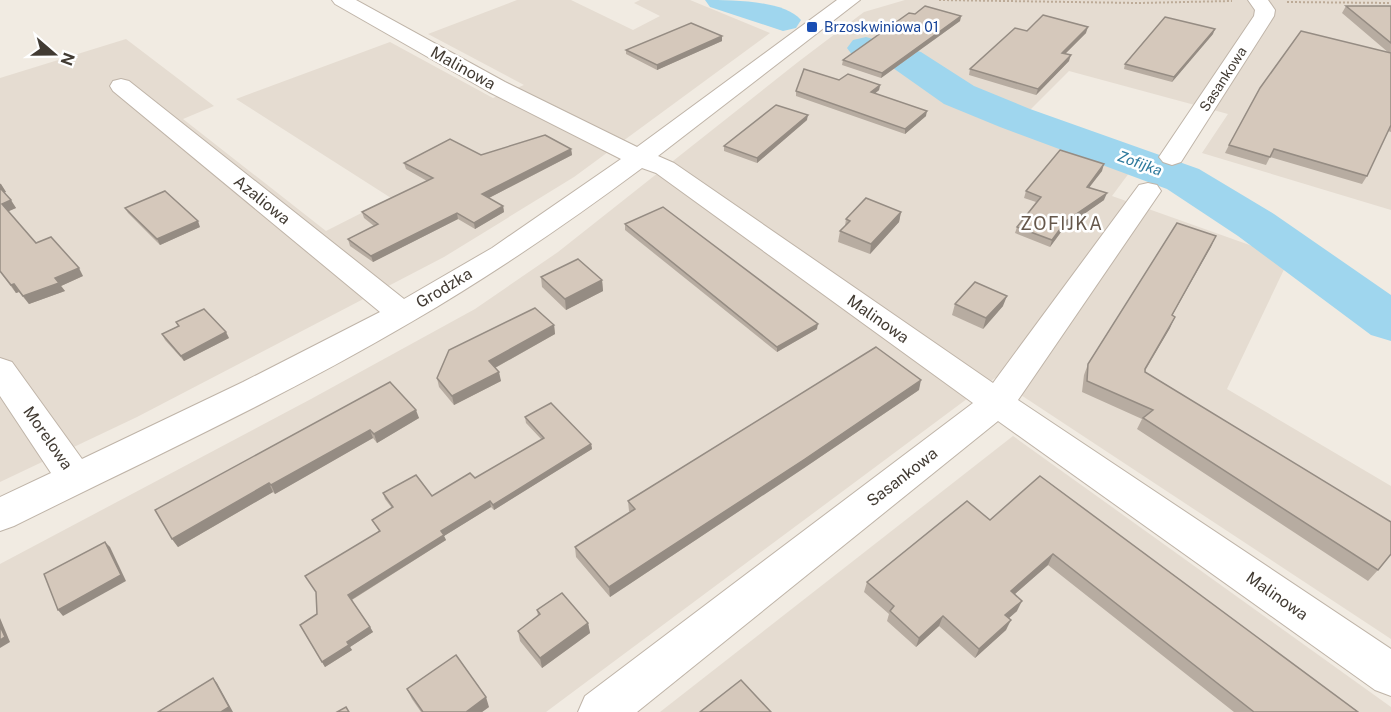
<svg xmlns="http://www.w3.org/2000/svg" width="1391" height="712" font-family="'Public Sans',sans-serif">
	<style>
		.residential { fill: #e5dcd1 }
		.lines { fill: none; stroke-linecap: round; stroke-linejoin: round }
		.river { fill: #9fd6ee; fill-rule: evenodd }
		.minor-casing { stroke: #bfb4a8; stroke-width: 2 }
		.path { stroke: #bdab97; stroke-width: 2; stroke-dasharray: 2 2; stroke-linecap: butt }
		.minor { fill: #fff; fill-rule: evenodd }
		.wall { fill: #b7aca1 }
		.shaded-wall { fill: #958c83 }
		.building { fill: #d5c8bb; stroke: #958c83; stroke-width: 1.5 }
		.transit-dot { fill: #1a4fb4; stroke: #fff; stroke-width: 2 }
		.labels { text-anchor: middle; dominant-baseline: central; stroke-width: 5; stroke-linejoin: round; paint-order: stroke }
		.far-transit-label { font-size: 14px; fill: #164399; stroke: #fff; text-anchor: start }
		.far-street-label { font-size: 14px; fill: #423b33; stroke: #fff }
		.far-water-label { font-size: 15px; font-style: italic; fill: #2d799c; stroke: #fff }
		.street-label { font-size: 16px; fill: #423b33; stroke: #fff }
		.neighbourhood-label { font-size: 18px; letter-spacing: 1.5px; fill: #65574b; stroke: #fff }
	</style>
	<rect width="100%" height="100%" fill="#f1ebe2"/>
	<g class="residential">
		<path d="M517,0H571L633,30L660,16L634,3L640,0H690L770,33L574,177L444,257L137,417L0,482V78L126,39L214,106L183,119L326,231L391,198L236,99L390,42L493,98L524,85L428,34Z"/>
		<path d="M905,0H1391V210L1202,153L1228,114L1069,71L1010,130L1132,169L1112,196L1289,259L1227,389L1391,486V639L995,378L546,712H0V564L311,399L475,309L558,252L798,62L864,12Z"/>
		<path d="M1013,436L1391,707V712H660Z"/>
	</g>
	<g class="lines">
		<g class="river">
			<path d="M705,0C731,0 784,0 801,20L796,28L783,31L710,7Z"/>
			<path d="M866,37L921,52L974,86L1030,109L1199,169L1274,214L1391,295V341L1371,335L1238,236L1167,189L1000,127L944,104L893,68L853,56L847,48L853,40Z"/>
		</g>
		<g class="minor-casing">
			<g id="minor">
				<path d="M332,0H356L505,82L637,147L837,0H860L658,156L674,163L993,383L1139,185L1148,183L1157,185L1161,191L1018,400L1391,649V696L1375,690L998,421L637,712H578L585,696L973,403L656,173L642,168C568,223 492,275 413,321C284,397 147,460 14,526L0,531V497L51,473L0,396V358L12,362L82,459L243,382L380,312L113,91L110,86L113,81L121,79L129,81L404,299L492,248L621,159L489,92L335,4Z"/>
				<path d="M1248,0H1268L1275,10L1274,16L1181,162L1172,165L1163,162L1159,157L1254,16L1255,10Z"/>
			</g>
		</g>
		<g class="path">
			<path d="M939,0L1138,3L1232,1"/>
			<path d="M1287,2L1391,3"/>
		</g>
		<use href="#minor" class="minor"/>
	</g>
	<g class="wall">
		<path d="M1346,6H1391V132L1388,131L1367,176L1362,184L1270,157L1266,165L1225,153L1229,145L1389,53L1342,13Z"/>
		<path d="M915,14L961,16L960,21L881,78L842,65L843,60Z"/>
		<path d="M1027,31L1086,33L1065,54L1069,61L1036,95L969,75L970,69Z"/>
		<path d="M1213,34L1172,82L1124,69L1125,64Z"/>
		<path d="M722,36V41L657,70L626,54V50Z"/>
		<path d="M839,80L880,85L879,90L875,93L926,116L905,134L796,96V91Z"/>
		<path d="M807,120L757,163L724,151V146Z"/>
		<path d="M571,149L572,155L489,198L503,206L504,212L475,229L458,219L373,262L350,246L348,239L374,226L364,218L362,212L427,181L406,169L404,163L481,155Z"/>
		<path d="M1102,171L1089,187L1104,200L1064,228L1050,247L1015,233L1017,227L1036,202L1024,198L1026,191Z"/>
		<path d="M0,183L6,192H4L16,208L8,211L36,243L83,276L61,286L65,291L29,304L19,292L16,293L0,272Z"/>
		<path d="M125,208L200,227L160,245L128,213Z"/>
		<path d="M901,212L899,222L870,254L838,242L840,231L845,226L846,219Z"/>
		<path d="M625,224L817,329L777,352L625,230Z"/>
		<path d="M1216,236L1172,316L1170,328L1145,371V372L1378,570L1368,581L1137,429L1142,419L1082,392L1084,375L1088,364Z"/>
		<path d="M541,277L602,280L603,291L566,310L542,287Z"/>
		<path d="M955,304L1003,306L983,329L952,315Z"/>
		<path d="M176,322L229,338L184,361L165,340L162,334L178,326Z"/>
		<path d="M554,325L555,334L495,368L501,381L454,405L439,387L437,378Z"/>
		<path d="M390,382L419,418L377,443L373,438L275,494L273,492L178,547L172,539Z"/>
		<path d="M919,390L804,468L610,597L576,557L575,547L630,512L629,511L628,501Z"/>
		<path d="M525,417L591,444L592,449L494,510L491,507L444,536L446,540L352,600L373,632L350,647L352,650L325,667L300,625L317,614L379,531L372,520L392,508L385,499L383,493L432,496L475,478L542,440L526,423Z"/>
		<path d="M990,520L1358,712H1234L1048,565L1015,594L1017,611L1009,618L1006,630L975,658L939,626L916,647L887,621L889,614L864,592L867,582Z"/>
		<path d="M537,610L588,623L590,633L542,668L520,641L518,631L538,616Z"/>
		<path d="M407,689L489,707L482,712H421L412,699Z"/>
	</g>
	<g class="shaded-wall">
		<path d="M961,16L960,21L881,78L882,73Z"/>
		<path d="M1088,27L1086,33L1060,59L1062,53Z"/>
		<path d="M1215,29L1213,34L1172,82L1174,77Z"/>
		<path d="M722,36V41L657,70V65Z"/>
		<path d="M1071,55L1069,61L1036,95L1038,89Z"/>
		<path d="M880,85L879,90L871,97V92Z"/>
		<path d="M927,111L926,116L905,134V129Z"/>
		<path d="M808,115L807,120L757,163V158Z"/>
		<path d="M571,149L572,155L483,201L482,194Z"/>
		<path d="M1104,164L1102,171L1085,193L1087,187Z"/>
		<path d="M0,184H1L6,192L3,193L0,189Z"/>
		<path d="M1107,193L1104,200L1064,228L1050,247L1052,240L1066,221Z"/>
		<path d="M11,200L16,208L7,212L2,204Z"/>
		<path d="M503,206L504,212L475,229L474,223Z"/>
		<path d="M901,212L899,222L870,254L871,244Z"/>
		<path d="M457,213L458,219L373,262L371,256Z"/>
		<path d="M198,221L200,227L160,245L157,239Z"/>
		<path d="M1216,236L1211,247L1166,326L1172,315Z"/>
		<path d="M79,268L83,276L61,286L65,291L29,304L23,296L55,278Z"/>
		<path d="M602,280L603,291L566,310L565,299Z"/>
		<path d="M14,284L19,292L16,293L11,285Z"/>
		<path d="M1007,296L1003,306L983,329L986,318Z"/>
		<path d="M1175,317L1170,328L1139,380L1145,369Z"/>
		<path d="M818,324L817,329L777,352V347Z"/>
		<path d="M554,325L555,334L491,370L489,361Z"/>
		<path d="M226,332L229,338L184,361L181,356Z"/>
		<path d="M499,372L501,381L454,405L452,396Z"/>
		<path d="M921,380L919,390L804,468L610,597L609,587Z"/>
		<path d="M416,410L419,418L377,443L374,434Z"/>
		<path d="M370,430L373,438L275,494L271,485Z"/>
		<path d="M591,444L592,449L494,510L493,505Z"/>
		<path d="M269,483L273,492L178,547L172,539Z"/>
		<path d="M490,501L491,507L444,536L446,540L351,600L348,595L441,531Z"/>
		<path d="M105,542L110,547L126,581L63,616L58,610Z"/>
		<path d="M1053,554L1048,565L1007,601L1011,591Z"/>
		<path d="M1022,601L1017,611L1001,625L1005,615Z"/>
		<path d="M943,616L939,626L916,647L919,638Z"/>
		<path d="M0,618L10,642L0,648Z"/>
		<path d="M1011,620L1006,630L975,658L979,649Z"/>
		<path d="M588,623L590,633L542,668L540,658Z"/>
		<path d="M370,627L373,632L350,647L352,650L325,667L322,662L347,642Z"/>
		<path d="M213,678L217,683L233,712H221Z"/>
		<path d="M486,697L489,707L482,712H466Z"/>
	</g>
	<g class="building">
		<path d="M925,6L961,16L882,73L843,60L909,13L915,14Z"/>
		<path d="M1346,6H1391V43Z"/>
		<path d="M1043,15L1088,27L1062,53L1071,55L1038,89L970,69L1015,28L1027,31Z"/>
		<path d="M1165,17L1215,29L1174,77L1125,64Z"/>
		<path d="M691,23L722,36L657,65L626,50Z"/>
		<path d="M1301,31L1391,53V125L1367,176L1274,149L1270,157L1229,145L1260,88Z"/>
		<path d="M804,69L839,80L848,74L880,85L871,92L927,111L905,129L796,91Z"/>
		<path d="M776,105L808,115L757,158L724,146Z"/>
		<path d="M545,135L571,149L482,194L503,206L474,223L457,213L371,256L348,239L378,224L362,212L433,178L404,163L450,139L481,155Z"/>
		<path d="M1060,150L1104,164L1087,187L1107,193L1066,221L1052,240L1017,227L1041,197L1026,191Z"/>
		<path d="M0,188L11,200L2,204L36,243L51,237L79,268L55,278L59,283L23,296L14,284L11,285L0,271Z"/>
		<path d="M165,191L198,221L157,239L125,208Z"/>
		<path d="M866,198L901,212L871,244L840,231L850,221L846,219Z"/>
		<path d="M663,207L818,324L777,347L625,224Z"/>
		<path d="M1177,223L1216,236L1172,315L1175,317L1145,369V372L1391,522V554L1378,570L1143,418L1153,410L1087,381L1088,364Z"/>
		<path d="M578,259L602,280L565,299L541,277Z"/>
		<path d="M975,282L1007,296L986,318L955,304Z"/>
		<path d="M535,308L554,325L489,361L499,372L452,396L437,378L449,350Z"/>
		<path d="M204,309L226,332L181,356L162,334L179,326L176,322Z"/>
		<path d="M876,347L921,380L805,459L609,587L575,547L635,509L628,501Z"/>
		<path d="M390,382L416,410L374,434L370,430L271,485L269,483L172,539L155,510Z"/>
		<path d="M551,403L591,444L493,505L490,501L441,531L444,535L348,595L370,627L347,642L349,645L322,662L300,625L317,614L316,592L305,576L380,531L372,520L393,507L383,493L416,475L432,496L470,473L475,478L544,438L525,417Z"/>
		<path d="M1040,476L1358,712H1254L1053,554L1011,591L1022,601L1005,615L1011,620L979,649L943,616L919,638L890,611L894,606L867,582L967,501L990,520Z"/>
		<path d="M105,542L121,575L58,610L44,574Z"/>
		<path d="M562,593L588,623L540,658L518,631L540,614L537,610Z"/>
		<path d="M0,626L5,637L0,640Z"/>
		<path d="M456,655L486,697L466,712H423L407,689Z"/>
		<path d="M213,678L229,707L221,712H158Z"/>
		<path d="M741,680L771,712H700Z"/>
		<path d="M346,707L349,712H337Z"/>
	</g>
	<rect class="transit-dot" x="806" y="21" width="12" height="12" rx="3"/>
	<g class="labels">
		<g class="far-transit-label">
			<text x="824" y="27">Brzoskwiniowa 01</text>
		</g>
		<g class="far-street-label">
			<text transform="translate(1223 79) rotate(-57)">Sasankowa</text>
		</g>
		<g class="far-water-label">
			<text transform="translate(1140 163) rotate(20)">Zofijka</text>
		</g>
		<g class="street-label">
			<text transform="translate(463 68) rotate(29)">Malinowa</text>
			<text transform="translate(262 200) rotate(39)">Azaliowa</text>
			<text transform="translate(444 288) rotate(-31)">Grodzka</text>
			<text transform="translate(878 319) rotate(35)">Malinowa</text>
			<text transform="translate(48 438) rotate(55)">Morelowa</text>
			<text transform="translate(902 477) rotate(-38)">Sasankowa</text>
			<text transform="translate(1277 596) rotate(35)">Malinowa</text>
		</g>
		<g class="neighbourhood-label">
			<text x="1062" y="223">ZOFIJKA</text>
		</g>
	</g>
	<g transform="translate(54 54) rotate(110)" stroke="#ffffff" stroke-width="4.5" paint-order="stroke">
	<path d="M0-4.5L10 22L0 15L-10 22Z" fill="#423b33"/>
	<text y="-9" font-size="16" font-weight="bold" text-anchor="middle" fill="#423b33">N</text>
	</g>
</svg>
